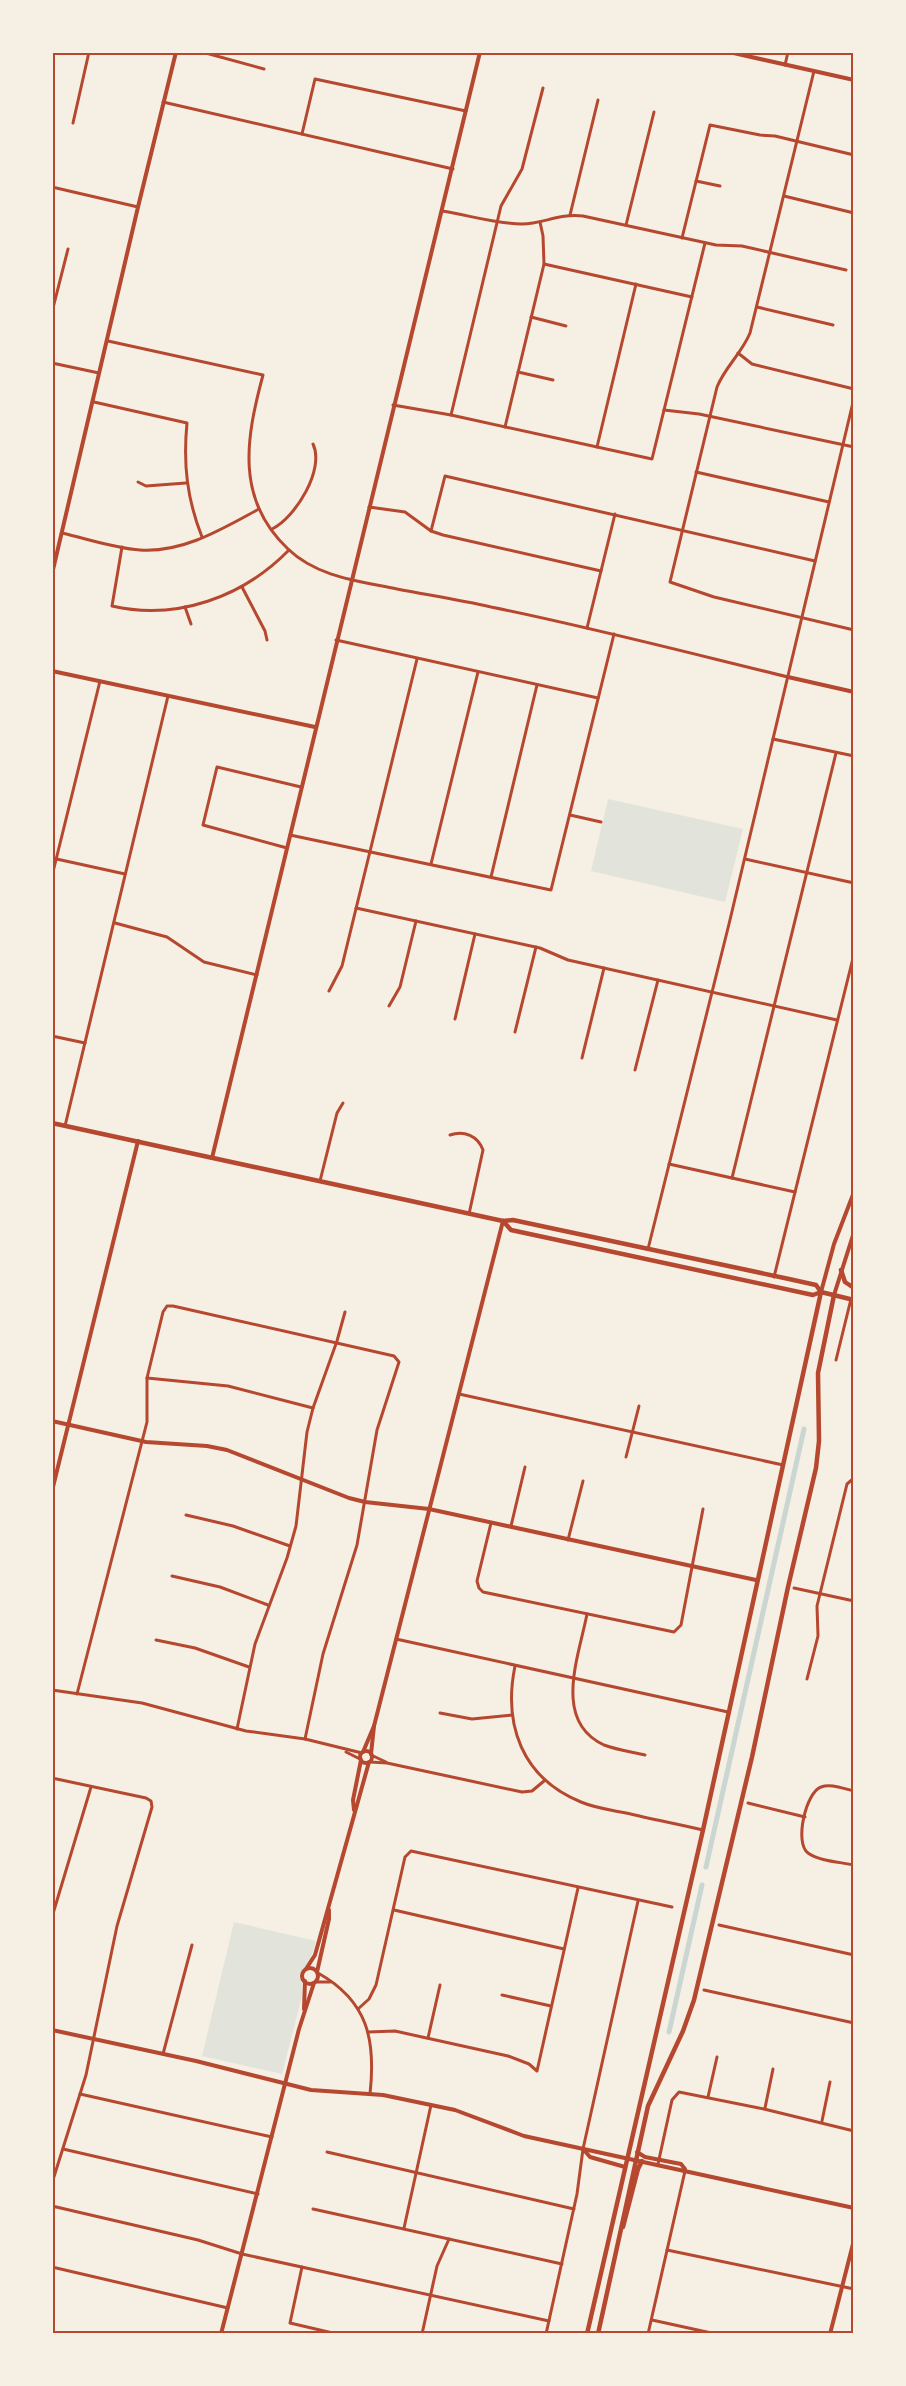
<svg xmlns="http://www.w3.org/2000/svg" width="906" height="2386" font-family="Cabin,sans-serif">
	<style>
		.green { fill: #e2e4dc }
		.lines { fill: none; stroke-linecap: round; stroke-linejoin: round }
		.canal { stroke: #c9d6d2; stroke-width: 5 }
		.minor { stroke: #b5482f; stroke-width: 3 }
		.tertiary { stroke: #b5482f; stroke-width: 4 }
		.secondary { stroke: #b5482f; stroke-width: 4 }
		.primary { stroke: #b5482f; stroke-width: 4.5 }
		.neatline { fill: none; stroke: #b5482f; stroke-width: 2 }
	</style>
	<rect width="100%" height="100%" fill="#f6efe4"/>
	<g class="green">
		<path d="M608,799L743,829L725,902L591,871Z"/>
		<path d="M234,1922L316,1941L310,1961L301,1972L302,1996L282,2074L202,2056Z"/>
	</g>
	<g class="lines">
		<g class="canal">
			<path d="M706,1867L804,1429"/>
			<path d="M669,2032L702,1885"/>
		</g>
		<g class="minor">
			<path d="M202,52L264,69"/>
			<path d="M785,65L788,52"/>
			<path d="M814,71L750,333C742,353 725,367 717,387L670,582L714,597L854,630"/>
			<path d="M163,102L453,169"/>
			<path d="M73,123L89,52"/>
			<path d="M302,134L315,79L466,111"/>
			<path d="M696,181L720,186"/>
			<path d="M52,187L138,207"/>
			<path d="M784,196L854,213"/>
			<path d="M442,211C468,215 496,224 522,224C543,224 559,213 583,216L716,245L742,246L846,270"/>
			<path d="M570,215L598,100"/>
			<path d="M626,225L654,112"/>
			<path d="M682,238L710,125L760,135L775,136L854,155"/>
			<path d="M544,264L692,297"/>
			<path d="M757,307L833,325"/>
			<path d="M52,312L68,249"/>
			<path d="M531,317L566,326"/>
			<path d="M108,341L263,375C246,438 235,499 288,549C317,577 359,581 397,589C428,595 460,600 491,607C590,627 689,653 788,677"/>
			<path d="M738,353L752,364L854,389"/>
			<path d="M52,363L99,373"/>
			<path d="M518,372L553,380"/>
			<path d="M94,402L187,423C183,464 187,499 202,537"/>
			<path d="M393,405L451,415L652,459L705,243"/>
			<path d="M664,410L699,414L854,447"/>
			<path d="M451,415L501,206L522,169L543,88"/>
			<path d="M505,427L544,264L543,236L540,222"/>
			<path d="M597,447L636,284"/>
			<path d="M696,472L829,502"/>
			<path d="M138,482L146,486L186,483"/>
			<path d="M369,507L405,512L431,531L443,535L601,571"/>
			<path d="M272,529C296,517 325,469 313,444"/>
			<path d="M431,531L445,476L815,561"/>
			<path d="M62,533C88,539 114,548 140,550C183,553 222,529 259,509"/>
			<path d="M122,547L112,606C177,621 243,597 289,550"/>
			<path d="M242,587L265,631L267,640"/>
			<path d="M185,607L191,624"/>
			<path d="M587,628L615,514"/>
			<path d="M336,640L598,698"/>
			<path d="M773,739L854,756"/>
			<path d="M570,815L601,822"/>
			<path d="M290,835L551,890L614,634"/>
			<path d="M287,848L203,825L217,767L301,787"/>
			<path d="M52,858L125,874"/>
			<path d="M745,859L854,883"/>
			<path d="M431,864L478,672"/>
			<path d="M52,876L100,681"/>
			<path d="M491,877L537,685"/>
			<path d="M356,908L540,948L568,960L837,1020"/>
			<path d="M115,923L167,937L204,962L257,975"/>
			<path d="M329,991L342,966L417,659"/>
			<path d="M389,1006L400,987L416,921"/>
			<path d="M455,1019L475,934"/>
			<path d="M515,1032L536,947"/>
			<path d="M52,1036L85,1043"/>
			<path d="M582,1058L604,968"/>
			<path d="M635,1070L658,980"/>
			<path d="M65,1126L168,696"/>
			<path d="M450,1135C464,1130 478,1136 483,1150L469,1214"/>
			<path d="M669,1164L795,1192"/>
			<path d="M732,1178L836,753"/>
			<path d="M320,1181L337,1113L343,1103"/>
			<path d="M648,1249L729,924L854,398"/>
			<path d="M774,1277L854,954"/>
			<path d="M836,1360L851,1299"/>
			<path d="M147,1378L228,1386L313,1408"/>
			<path d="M459,1394L783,1465"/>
			<path d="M626,1457L639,1406"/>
			<path d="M186,1515L233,1526L290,1546"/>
			<path d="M491,1523L477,1581L479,1588L483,1592L674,1632L681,1625L703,1509"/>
			<path d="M511,1526L525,1467"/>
			<path d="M568,1540L583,1481"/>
			<path d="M172,1576L220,1587L268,1605"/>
			<path d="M794,1588L854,1601"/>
			<path d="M587,1614C579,1656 552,1721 604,1745C617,1750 632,1752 645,1755"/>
			<path d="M396,1639L728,1712"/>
			<path d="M156,1640L195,1648L249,1667"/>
			<path d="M515,1666C503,1725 522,1778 581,1802C595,1808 611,1810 626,1813C651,1819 677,1824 703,1830"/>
			<path d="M807,1679L818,1636L817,1606L847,1484L854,1478"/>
			<path d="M52,1690L142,1703L246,1731L305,1739L362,1753"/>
			<path d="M77,1694L147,1422V1378L163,1312L167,1306H173L394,1356L399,1362L377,1430L357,1545L323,1654L305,1739"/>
			<path d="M440,1713L472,1719L512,1715"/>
			<path d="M237,1729L255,1644L287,1558L296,1526L307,1432L313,1408L337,1341L345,1312"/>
			<path d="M346,1752L360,1759"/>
			<path d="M371,1755L386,1762"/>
			<path d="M370,1762L387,1763L522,1792L532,1791L544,1781"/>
			<path d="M52,1778L146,1798L151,1801L152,1807L117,1926L86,2075L52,2183"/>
			<path d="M854,1791C844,1789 831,1783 821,1787C806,1792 794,1843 808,1853C819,1861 840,1862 854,1865"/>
			<path d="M748,1803L805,1817"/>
			<path d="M394,1910L564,1949"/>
			<path d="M52,1917L91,1787"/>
			<path d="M719,1925L854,1955"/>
			<path d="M318,1973C368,2001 376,2040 370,2094"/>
			<path d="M315,1982H330"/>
			<path d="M704,1990L854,2023"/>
			<path d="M502,1995L551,2006"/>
			<path d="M358,2009L369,1999L376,1985L405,1857L411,1851L672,1907"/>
			<path d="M368,2032L395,2031L508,2056L529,2064L537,2071L578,1888"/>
			<path d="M428,2038L440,1985"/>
			<path d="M163,2054L192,1945"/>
			<path d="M80,2094L272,2137"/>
			<path d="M708,2097L717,2057"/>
			<path d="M765,2108L773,2069"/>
			<path d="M822,2121L830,2082"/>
			<path d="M63,2149L258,2194"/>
			<path d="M327,2152L574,2209"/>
			<path d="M658,2164L672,2100L679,2092L764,2109L854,2131"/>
			<path d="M52,2206L198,2240L242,2254L549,2321"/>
			<path d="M313,2209L562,2264"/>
			<path d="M404,2228L431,2105"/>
			<path d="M667,2250L854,2289"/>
			<path d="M52,2267L228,2308"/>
			<path d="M302,2267L290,2323L337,2334"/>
			<path d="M652,2320L716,2334"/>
			<path d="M422,2334L437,2266L449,2239"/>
			<path d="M546,2334L577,2194L583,2149L638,1901"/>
			<path d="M648,2334L685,2171"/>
		</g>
		<g class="tertiary">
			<path d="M52,574L138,207L176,52"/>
			<path d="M52,671L315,727"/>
			<path d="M788,677L854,692"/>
			<path d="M212,1158L480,52"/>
			<path d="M52,1421L146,1442L207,1446L227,1450L349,1498L365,1502L429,1509L756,1580"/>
			<path d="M52,1491L138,1141"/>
			<circle cx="366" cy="1757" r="6"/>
			<path d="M363,1752L374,1726L503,1221"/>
			<path d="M371,1754L374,1726"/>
			<path d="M354,1810L353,1800L361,1760"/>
			<circle cx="310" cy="1976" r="8"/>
			<path d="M306,1969L315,1955L369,1762"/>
			<path d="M317,1972L329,1919V1910"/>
			<path d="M304,2009L305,1981"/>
			<path d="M52,2030L196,2061L311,2090L383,2095L455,2110L524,2136L854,2208"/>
			<path d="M584,2150L590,2157L625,2167"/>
			<path d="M637,2152L645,2157L681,2164L685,2169"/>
			<path d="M221,2334L299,2029L314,1983"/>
			<path d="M830,2334L854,2240"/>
		</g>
		<g class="secondary">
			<path d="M729,52L854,80"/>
			<path d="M821,1292L834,1244L854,1192"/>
			<path d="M834,1295L854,1232"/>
		</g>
		<g class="primary">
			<path d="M52,1123L503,1221L513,1220L789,1279L816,1285L821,1292"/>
			<path d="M503,1221L511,1230L813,1295L821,1292L854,1300"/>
			<path d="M841,1270L845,1282L854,1288"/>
			<path d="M623,2227L638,2169L642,2161"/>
			<path d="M587,2334L703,1830L821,1292"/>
			<path d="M598,2334L648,2106L683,2031L694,2000L752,1757L788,1587L816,1468L819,1441L818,1373L834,1295"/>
		</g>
	</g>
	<rect width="906" height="2386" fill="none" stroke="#f6efe4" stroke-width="108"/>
	<rect x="54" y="54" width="798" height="2278" class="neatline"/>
</svg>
